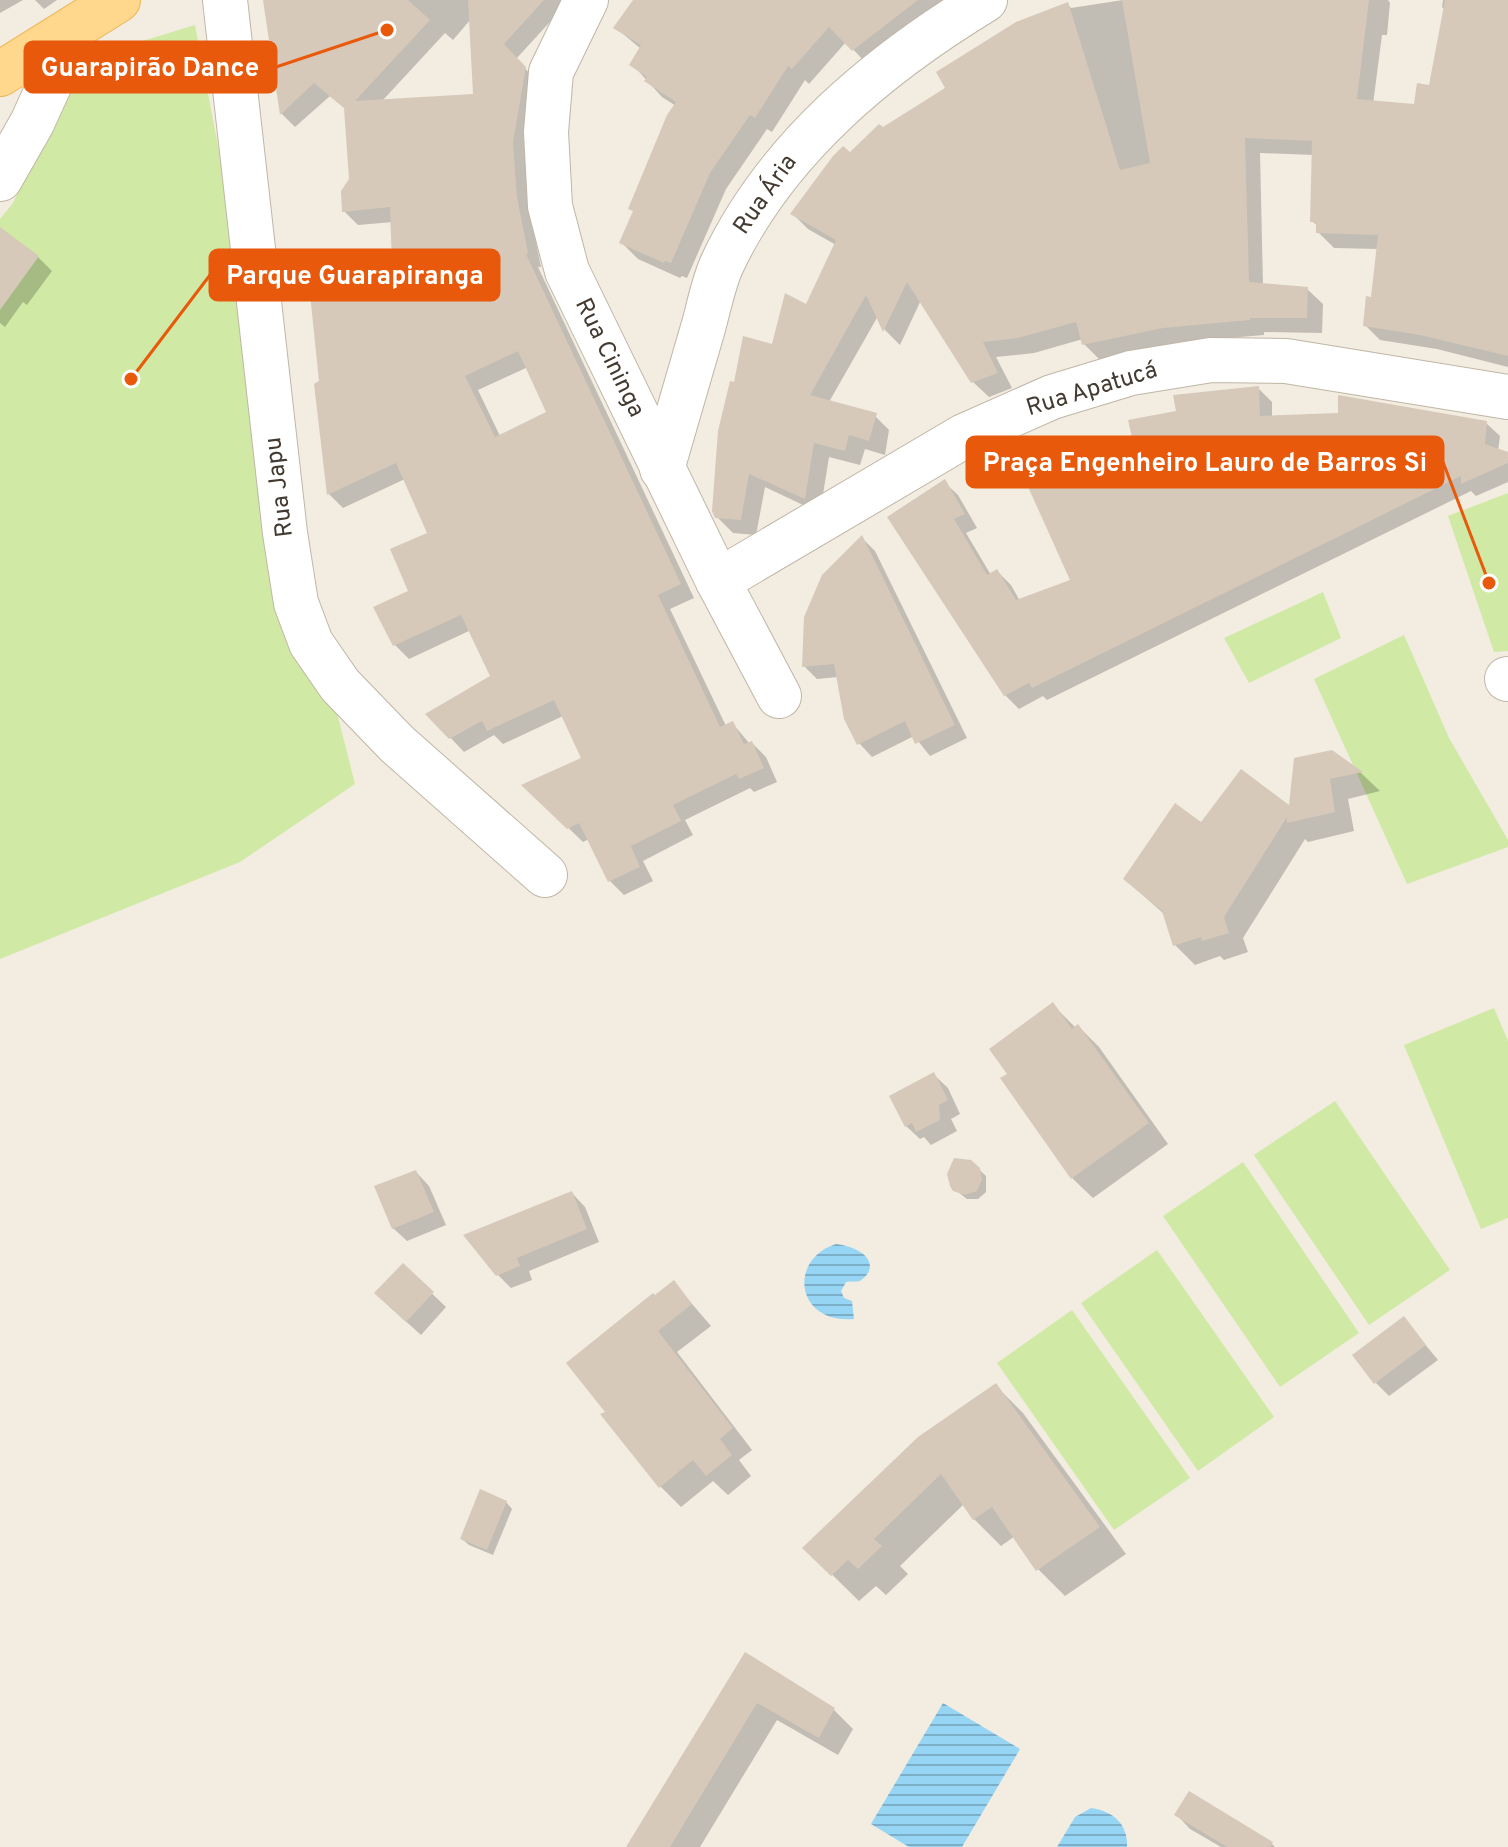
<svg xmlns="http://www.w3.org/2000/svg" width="1508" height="1847" font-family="Overpass,sans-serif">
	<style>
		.green { fill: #d0eaa6 }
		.water { fill: url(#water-rules) }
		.shadow { fill: #0003; fill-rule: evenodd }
		.building { fill: #d7c9b9; fill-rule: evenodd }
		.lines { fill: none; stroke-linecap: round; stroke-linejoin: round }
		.minor-casing { stroke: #c0b6a6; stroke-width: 46 }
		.major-casing { stroke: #ecb555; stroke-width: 46 }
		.minor { stroke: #fff; stroke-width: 44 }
		.major { stroke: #ffd78d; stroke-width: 44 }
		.labels { text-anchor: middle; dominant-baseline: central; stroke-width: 7; stroke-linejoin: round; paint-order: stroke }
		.street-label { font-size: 24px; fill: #433b32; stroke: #fff }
		.leader { fill: none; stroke: #e8590c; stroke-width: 3 }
		.callout-dot { fill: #e8590c; stroke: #fff; stroke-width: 3 }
		.callout { fill: #e8590c; stroke: #e8590c; stroke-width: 3 }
		.callout-label { font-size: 26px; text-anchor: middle; font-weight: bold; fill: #fff }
	</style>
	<defs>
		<pattern id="water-rules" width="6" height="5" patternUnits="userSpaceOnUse" patternTransform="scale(2)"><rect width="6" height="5" fill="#97d5f5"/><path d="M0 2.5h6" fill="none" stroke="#7daec7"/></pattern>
	</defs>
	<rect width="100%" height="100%" fill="#f2ece1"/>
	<g class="green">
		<path d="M195,25L293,539L355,784L240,862L0,959V219L13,203L51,121L100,54Z"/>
		<path d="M1508,493V651L1494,652L1448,516Z"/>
		<path d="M1323,592L1341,638L1249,683L1224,638Z"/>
		<path d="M1404,635L1449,738L1508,840V847L1407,884L1314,679Z"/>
		<path d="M1494,1008L1508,1041V1218L1481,1229L1404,1045Z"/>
		<path d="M1335,1101L1450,1270L1369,1325L1254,1155Z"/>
		<path d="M1243,1162L1359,1333L1280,1387L1163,1216Z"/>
		<path d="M1157,1250L1274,1417L1198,1471L1081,1303Z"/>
		<path d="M1072,1310L1190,1478L1114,1530L997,1363Z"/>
	</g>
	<g class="water">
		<path d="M836,1244C849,1245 875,1254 869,1271C868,1274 863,1279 860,1281C855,1282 851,1281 846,1282L841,1291L844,1298L852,1301L854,1319C795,1324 788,1259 836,1244Z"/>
		<path d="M943,1703L1020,1749L962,1847H909L871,1824Z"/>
		<path d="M1091,1808C1113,1811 1128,1824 1127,1847H1057L1075,1817Z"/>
	</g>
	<g class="shadow">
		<path d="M0,0H23L0,13Z"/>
		<path d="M35,0H57L44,9Z"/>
		<path d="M265,0H570L516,59L539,83L530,213L541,267H538L694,598L670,609L726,726L732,723L750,744L752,743L766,757L777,782L754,792L750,788L685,820L693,835L643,861L653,881L624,895L610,881L589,839L583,842L525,786L583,759L563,716L503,744L494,735L464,752L428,714L493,677L471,630L409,659L395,645L430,534L405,479L343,508L329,494L316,385L322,383L330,293L394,267L393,222L358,225L344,211L351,179L346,109L330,96L295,127L282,114ZM471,19L476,96L383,100L445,33L453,40ZM528,367L549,413L500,436L478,390Z"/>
		<path d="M635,0H970L869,66L846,42L809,84L805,80L772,132L767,129L726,189L687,278L682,276L680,278L638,259L622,243L676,106L662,97L632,64L641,49L616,28Z"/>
		<path d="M1123,0H1388L1390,3L1387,35H1382L1372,112L1369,191L1431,87L1445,10L1442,7L1443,0H1508V367L1437,349L1380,340L1365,325L1372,299L1379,249L1334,248L1318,232V226L1312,221L1314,155L1260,153L1263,285L1307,289L1323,304L1322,333L1264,332V335L1179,342L1100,360L1084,344L1083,339L1034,353L996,357L1012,388L989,397L973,382L921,300L900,345L885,330L878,316L829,402L873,414L889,430L885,455L865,449L860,465L829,457L820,513L765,487L756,535L733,533L717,517L735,384L774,346L807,307L836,245L808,229L793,214L850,154L1067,4L1071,8Z"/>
		<path d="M0,230L38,257L52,271L27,305L23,302L5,327L0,323Z"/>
		<path d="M1258,388L1272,402V417L1486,423L1500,436L1498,451L1508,454V482L1476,496L1471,491L1047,700L1043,696L1019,709L1005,695L890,518L944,482L958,495L977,528L966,533L991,575L997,571L1011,585L1020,601L1073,581L1061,454L1075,468L1137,453L1179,413Z"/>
		<path d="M862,538L875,551L967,738L930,756L914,736L872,757L859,743L838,677L817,679L804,666Z"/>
		<path d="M1331,752L1361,773L1380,791L1348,799L1354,831L1308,842L1305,839L1243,938L1248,952L1224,960L1220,956L1195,965L1175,945L1165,915L1125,879L1201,825L1290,809Z"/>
		<path d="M1053,1005L1076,1028L1078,1026L1099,1047L1168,1144L1093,1198L1072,1178Z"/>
		<path d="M934,1075L948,1088L960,1114L951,1119L957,1131L931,1145L924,1137L920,1139L906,1126Z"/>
		<path d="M970,1161L986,1176V1192L978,1199H967L958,1192Z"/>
		<path d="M416,1172L429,1186L446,1225L407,1241L393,1228Z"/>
		<path d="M572,1193L585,1207L599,1242L529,1271L532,1280L511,1288L498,1275Z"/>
		<path d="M403,1266L446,1307L421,1335L390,1307Z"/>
		<path d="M674,1283L711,1326L677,1352L752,1450L739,1460L751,1476L728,1495L713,1481L681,1507L660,1486L609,1413L655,1298Z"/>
		<path d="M1404,1319L1438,1360L1389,1396L1376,1383Z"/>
		<path d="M996,1386L1023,1413L1126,1554L1065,1596L1038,1569L1015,1536L1001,1546L974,1519L964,1504L900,1566L908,1574L886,1595L876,1586L859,1601L805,1548Z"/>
		<path d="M506,1502L512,1509L493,1555L469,1545L462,1539Z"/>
		<path d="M746,1655L834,1710L853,1729L838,1755L777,1720L700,1847H629Z"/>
		<path d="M1177,1815L1272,1844L1275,1847H1221L1190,1829Z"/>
	</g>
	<g class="building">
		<path d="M263,0H408L430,20L355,101L473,94L468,0H544L504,44L526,67L513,142L517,197L528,253L526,254L681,584L658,595L720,727L733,721L744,744L752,741L764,768L739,779L736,774L673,805L681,821L631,846L640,867L608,882L579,823L567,829L521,785L581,758L554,700L487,731L482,721L449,739L425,714L490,676L461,615L393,646L373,607L408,591L390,549L427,533L396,463L327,495L314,384L319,381L310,294L328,291L326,271L392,265L390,207L342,212L341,191L349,179L344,108L314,83L280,115ZM518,351L546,412L495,437L465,376Z"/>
		<path d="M633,0H918L852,51L829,27L792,69L788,66L755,118L750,115L710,173L671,263L665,261L664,263L619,243L633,211L628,209L667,115L676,102L644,81L647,77L629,65L641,45L613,28Z"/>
		<path d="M1122,0H1369L1357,99L1414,104L1417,83L1429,85L1445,0H1508V356L1420,335L1363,326L1366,296L1371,297L1378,235L1316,233V222H1310L1312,141L1245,138L1249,282L1308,287L1307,318H1250V320L1163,328L1082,345L1076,322L1018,338L983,342L998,373L971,383L907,282L883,332L866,295L810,395L877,413L869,441L849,435L845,451L814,443L805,499L749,474L741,520L715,518L712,511L718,431L730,381L734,382L743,336L772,344L785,293L806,304L836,240L790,214L833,156L843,146L850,152L879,124L883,127L945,88L936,72L1016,22L1068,2L1120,170L1150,163Z"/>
		<path d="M0,227L39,256L0,310Z"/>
		<path d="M1259,386L1260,416L1338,413V395L1487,421L1485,444L1508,452V463L1461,484V476L1032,688L1029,683L1004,696L887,517L945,479L965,514L954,519L987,575L997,569L1016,600L1070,580L1020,469L1062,452L1069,469L1135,451L1128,420L1176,411L1173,395Z"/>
		<path d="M862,535L955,725L915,744L905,721L857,745L844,719L834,664L802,667L804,617L822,575Z"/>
		<path d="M1332,750L1363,772L1330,779L1335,812L1287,823V817L1224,917L1229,933L1202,941L1201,937L1173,946L1162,911L1123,879L1175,803L1201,822L1241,769L1289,805L1294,758Z"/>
		<path d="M1053,1002L1072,1029L1078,1024L1149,1123L1071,1179L1000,1078L1007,1074L989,1049Z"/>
		<path d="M934,1072L948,1100L939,1105L940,1120L916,1132L912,1123L905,1127L889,1096Z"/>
		<path d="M954,1158L971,1160L980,1168L982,1180L977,1191L965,1195L953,1191L950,1186L947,1174Z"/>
		<path d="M416,1170L434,1212L392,1229L374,1186Z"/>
		<path d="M572,1191L587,1229L517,1258L520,1266L496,1276L463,1235Z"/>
		<path d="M403,1263L434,1292L406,1322L374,1293Z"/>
		<path d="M674,1280L692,1304L658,1331L733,1428L720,1439L732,1455L706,1476L693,1460L659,1488L600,1414L605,1412L566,1363L653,1293L655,1295Z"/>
		<path d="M1404,1316L1426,1345L1374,1384L1352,1355Z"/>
		<path d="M996,1383L1100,1527L1036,1571L992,1507L973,1520L941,1474L874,1539L882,1546L858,1569L848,1560L831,1576L802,1548L918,1437Z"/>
		<path d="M480,1489L507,1501L487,1550L460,1539Z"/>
		<path d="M745,1652L835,1708L819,1738L757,1703L670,1847H626Z"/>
		<path d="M1189,1791L1273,1842L1270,1847H1227L1174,1815Z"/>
	</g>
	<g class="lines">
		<g class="minor-casing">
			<g id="minor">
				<path d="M225,0L285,533L296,603L311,643L340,685L397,744L545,875"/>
				<path d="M586,0L551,72L546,132L550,206L567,271L718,581L779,696"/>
				<path d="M0,179L32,123L75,29"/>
				<path d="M662,469C676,422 689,375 703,328C709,307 713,284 722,264C776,149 878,65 985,0"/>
				<path d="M718,581L964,436L1052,397L1131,373L1211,360L1286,361L1508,397"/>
				<path d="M1507,679H1508"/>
			</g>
		</g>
		<g class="major-casing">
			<path id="major" d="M0,74L118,0"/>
		</g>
		<use href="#minor" class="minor"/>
		<use href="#major" class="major"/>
	</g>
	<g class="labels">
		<g class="street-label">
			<text transform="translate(766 195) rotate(-55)">Rua Ária</text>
			<text transform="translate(609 358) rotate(64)">Rua Cininga</text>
			<text transform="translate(1092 390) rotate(-17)">Rua Apatucá</text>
			<text transform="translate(280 487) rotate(-97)">Rua Japu</text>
		</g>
	</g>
	<path class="leader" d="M387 30L276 67M131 379L210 275M1489 583L1443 462"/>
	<g class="callout-dot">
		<circle cx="387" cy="30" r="8"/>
		<circle cx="131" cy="379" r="8"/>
		<circle cx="1489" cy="583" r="8"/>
	</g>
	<g class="callout">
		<rect x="25" y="42" width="251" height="50" rx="8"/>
		<rect x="210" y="250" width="289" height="50" rx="8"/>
		<rect x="967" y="437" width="476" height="50" rx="8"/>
	</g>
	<g class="callout-label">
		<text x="150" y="76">Guarapirão Dance</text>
		<text x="355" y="284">Parque Guarapiranga</text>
		<text x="1205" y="471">Praça Engenheiro Lauro de Barros Si</text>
	</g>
</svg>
